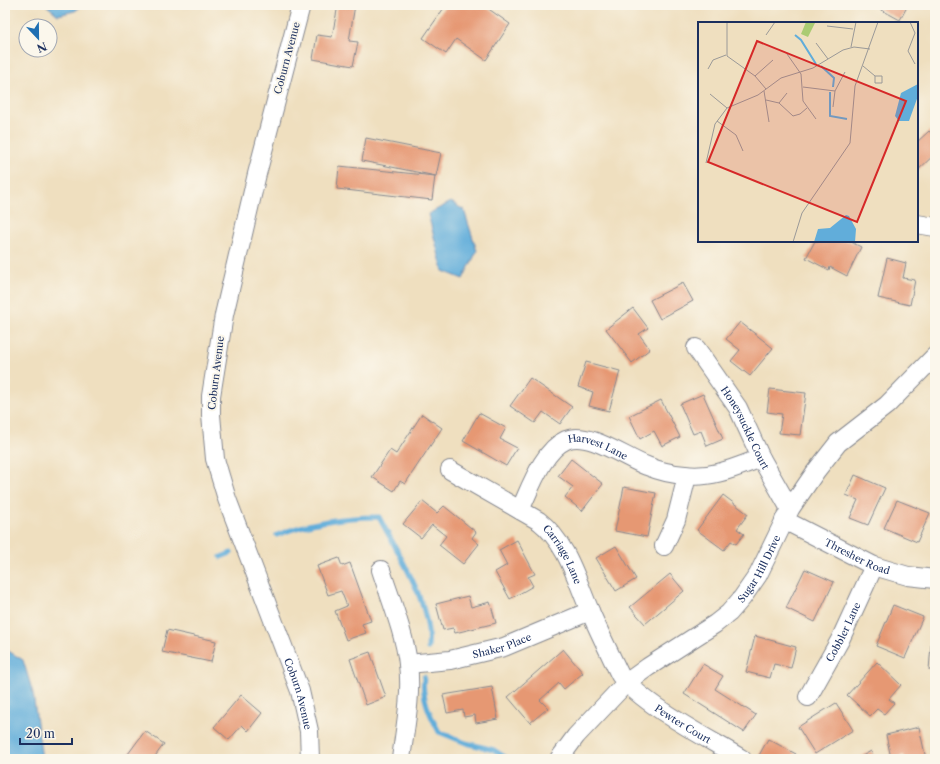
<svg xmlns="http://www.w3.org/2000/svg" width="940" height="764" font-family="'Libre Caslon Text',serif">
	<style>
		.water { fill: #61adda; stroke: #3e6e9c }
		.lines { fill: none; stroke-linecap: round; stroke-linejoin: round }
		.stream { stroke: #61adda; stroke-width: 5 }
		.building { fill: #e69873 }
		.minor-casing { stroke: #85878e; stroke-width: 20 }
		.minor { stroke: #fff; stroke-width: 18 }
		.labels { text-anchor: middle; dominant-baseline: central; stroke-width: 4; stroke-linejoin: round; paint-order: stroke }
		.street-label { font-size: 10px; fill: #1b2f5e; stroke: #fbf7ec }
		.inset-river { fill: none; stroke: #61adda; stroke-width: 2 }
		.inset-road { fill: none; stroke: #9a9998; stroke-width: 1 }
		.view { fill: #d62828; fill-opacity: 0.15; stroke: #d62828; stroke-width: 2 }
		.inset-edge { fill: none; stroke: #1b2f5e; stroke-width: 2 }
	</style>
	<rect width="100%" height="100%" fill="#fbf7ec"/>
	<filter id="ink" filterUnits="userSpaceOnUse"><feTurbulence type="fractalNoise" baseFrequency=".025" numOctaves="2"/><feDisplacementMap in="SourceGraphic" scale="8" xChannelSelector="R" yChannelSelector="G"/><feConvolveMatrix kernelMatrix="1 2 1 2 8 2 1 2 1" color-interpolation-filters="sRGB"/></filter>
	<filter id="wash" filterUnits="userSpaceOnUse"><feTurbulence type="fractalNoise" baseFrequency=".012" numOctaves="4" result="noise"/><feDisplacementMap in="SourceGraphic" scale="16" xChannelSelector="R" yChannelSelector="G"/><feGaussianBlur stdDeviation="0.9" result="paint"/><feColorMatrix in="noise" values="0 0 0 0 0 0 0 0 0 0 0 0 0 0 0 0 0 1.4 0 .05"/><feComposite in="paint" operator="in"/></filter>
	<g filter="url(#wash)">
		<rect width="100%" height="100%" fill="#efdfbf"/>
		<g class="water">
			<path d="M46,5H83L75,11L58,15Z"/>
			<path d="M451,202L464,210L477,251L463,279L443,271L428,214Z"/>
			<path d="M5,649L23,660L33,693L42,759H5Z"/>
		</g>
		<g class="lines">
			<g class="stream">
				<path d="M277,535C309,522 345,517 379,517C398,554 433,605 428,648"/>
				<path d="M221,557L231,553"/>
				<path d="M424,677C421,697 430,715 439,732L466,743L494,750L508,759"/>
			</g>
		</g>
		<g id="blocks">
			<g class="building">
				<path d="M338,5H355L349,41L358,42L353,66L313,59L317,35L332,37Z"/>
				<path d="M446,5H483L510,24L486,60L456,39L446,54L423,38Z"/>
				<path d="M882,5H908L900,20L880,9Z"/>
				<path d="M929,131L935,137V154L917,171V142Z"/>
				<path d="M366,138L441,153L436,176L362,161Z"/>
				<path d="M339,166L435,176L432,200L337,189Z"/>
				<path d="M815,241H849L861,247L847,276L830,267L829,270L806,258Z"/>
				<path d="M887,258L906,263L903,278L915,280L910,305L878,298Z"/>
				<path d="M683,283L693,301L660,319L650,300Z"/>
				<path d="M633,308L648,328L639,334L650,349L632,363L606,329Z"/>
				<path d="M740,322L773,348L750,376L731,361L740,350L726,339Z"/>
				<path d="M586,362L620,371L609,411L589,406L593,392L578,387Z"/>
				<path d="M530,378L572,407L560,424L543,412L535,423L510,406Z"/>
				<path d="M770,389L806,393L800,435L779,433L782,414L767,412Z"/>
				<path d="M703,394L723,439L707,446L701,431L693,434L680,404Z"/>
				<path d="M661,400L680,437L662,446L654,431L640,439L629,416Z"/>
				<path d="M479,413L506,428L500,439L517,448L506,466L463,441Z"/>
				<path d="M422,414L442,428L405,484L400,481L394,491L372,477L390,450L396,454Z"/>
				<path d="M571,459L603,484L582,511L565,497L573,487L558,476Z"/>
				<path d="M855,475L885,488L868,525L850,518L858,500L846,495Z"/>
				<path d="M624,487L656,493L647,537L615,531Z"/>
				<path d="M723,495L748,514L737,529L744,534L736,544L731,541L724,550L697,530Z"/>
				<path d="M897,500L930,513L917,542L884,528Z"/>
				<path d="M422,501L437,513L444,506L476,532L472,538L479,544L463,564L439,545L446,536L432,525L421,538L403,524Z"/>
				<path d="M517,540L535,574L528,577L533,586L510,599L495,572L507,565L499,550Z"/>
				<path d="M616,546L636,579L616,591L596,558Z"/>
				<path d="M339,558L342,566L350,563L371,621L362,624L366,633L346,640L335,611L347,606L341,591L328,595L317,566Z"/>
				<path d="M805,569L834,582L815,622L786,608Z"/>
				<path d="M670,574L684,591L645,624L630,607Z"/>
				<path d="M468,596L471,607L490,602L496,623L455,633L453,628L443,630L436,604Z"/>
				<path d="M893,605L923,617L905,658L876,646Z"/>
				<path d="M167,630L216,641L211,662L162,652Z"/>
				<path d="M755,636L796,647L791,668L774,664L770,678L746,672Z"/>
				<path d="M931,645H935V671L929,670Z"/>
				<path d="M563,649L583,673L564,689L559,683L540,700L548,708L530,723L508,697Z"/>
				<path d="M370,652L386,697L366,705L350,659Z"/>
				<path d="M877,662L901,685L889,699L894,703L884,714L877,709L870,716L847,695Z"/>
				<path d="M703,664L723,676L715,689L756,715L744,732L684,694Z"/>
				<path d="M492,687L498,719L476,723L475,715L464,717L463,710L447,713L443,695Z"/>
				<path d="M241,695L262,713L248,731L242,725L229,740L214,727Z"/>
				<path d="M836,703L853,730L815,754L798,727Z"/>
				<path d="M919,727L926,759H905L904,755L891,758L886,735Z"/>
				<path d="M145,731L164,744L153,759H135L128,754Z"/>
				<path d="M768,739L796,754L793,759H757Z"/>
				<path d="M871,751L875,759H857Z"/>
			</g>
		</g>
	</g>
	<g filter="url(#ink)">
		<use href="#blocks" fill-opacity="0" stroke="#85878e" stroke-width="1"/>
		<g class="lines">
			<g class="minor-casing">
				<g id="minor">
					<path id="s1" d="M301,5L257,174L224,315L211,396V415L215,459L227,499L300,691L309,731L310,759"/>
					<path d="M917,224L935,227"/>
					<path id="s2" d="M696,348L738,408L761,458L790,509"/>
					<path id="s3" d="M450,470L539,521C567,543 576,579 590,611C599,632 610,654 620,675C644,706 708,738 742,759"/>
					<path id="s4" d="M520,510C530,489 543,450 566,440C588,430 625,458 647,466C659,471 672,474 685,475C711,479 737,467 761,458"/>
					<path id="s5" d="M784,520L874,566L908,576L935,579"/>
					<path d="M664,546L676,520L687,476"/>
					<path d="M381,570C390,598 405,635 408,664C412,695 405,728 401,759"/>
					<path id="s6" d="M408,664L450,660L504,647L590,611"/>
					<path id="s7" d="M808,697L840,640L874,566"/>
					<path id="s8" d="M559,759L576,736L626,683L648,667L715,624L729,613L742,598L758,575L790,509L816,471L838,443L887,405L935,356"/>
				</g>
			</g>
			<use href="#minor" class="minor"/>
		</g>
	</g>
	<g class="labels">
		<g class="street-label">
			<text transform="translate(287 58) rotate(-75)">Coburn Avenue</text>
			<text transform="translate(216 373) rotate(-83)">Coburn Avenue</text>
			<text stroke="none"><textPath href="#s2" startOffset="94">Honeysuckle Court</textPath></text>
			<text stroke="none"><textPath href="#s4" startOffset="119">Harvest Lane</textPath></text>
			<text stroke="none"><textPath href="#s3" startOffset="144">Carriage Lane</textPath></text>
			<text stroke="none"><textPath href="#s5" startOffset="82">Thresher Road</textPath></text>
			<text stroke="none"><textPath href="#s8" startOffset="280">Sugar Hill Drive</textPath></text>
			<text stroke="none"><textPath href="#s7" startOffset="74">Cobbler Lane</textPath></text>
			<text stroke="none"><textPath href="#s6" startOffset="96">Shaker Place</textPath></text>
			<text stroke="none"><textPath href="#s1" startOffset="714">Coburn Avenue</textPath></text>
			<text stroke="none"><textPath href="#s3" startOffset="358">Pewter Court</textPath></text>
		</g>
	</g>
	<g transform="translate(698 22)">
		<rect width="220" height="220" fill="#efdfbf"/>
		<path d="M108,0L117,1L110,15L103,12Z" fill="#aacb73"/>
		<path d="M220,62V74L211,99H201L197,94L203,71ZM148,193L151,194L158,207L157,220H116L120,207L132,206Z" fill="#61adda"/>
		<path class="inset-river" d="M97,13L103,18L118,42M123,44L136,56L135,65M132,70V94L149,97"/>
		<path class="inset-road" d="M29,0V34L57,54L68,67M212,0L217,11L210,29L217,42M129,4L155,7M68,13L77,0M118,21L130,37M153,25L158,0M89,32L103,52L105,79L118,97M165,44L177,54V61H184V54H177M10,47L15,38L28,33M57,54L75,38M105,65L137,69M66,69L71,100M12,72L29,86M68,78L81,81L95,94L102,92L109,86M81,81L89,71M135,85L137,69L147,50M19,99L38,113L45,129M8,141L17,102L29,86L60,73L83,56L115,46L145,28L156,25L172,27M95,220L104,191L152,121L157,64L180,0"/>
		<path class="view" d="M59,19L208,79L159,200L10,140Z"/>
		<rect width="220" height="220" class="inset-edge"/>
	</g>
	<rect width="940" height="764" fill="none" stroke="#fbf7ec" stroke-width="20"/>
	<g transform="translate(38 38) rotate(158)"><circle r="19" fill="#fbf7ec" stroke="#a1a7b3"/>
	<path d="M0-3L7 15L0 10L-7 15Z" fill="#1f6fb2"/>
	<text y="-6" font-size="11" font-weight="bold" text-anchor="middle" fill="#1b2f5e">N</text>
	</g>
	<path d="M20 738v6h52v-6" fill="none" stroke="#1b2f5e" stroke-width="2"/>
	<text x="26" y="738" font-size="12" fill="#1b2f5e" stroke="#fbf7ec" stroke-width="3" paint-order="stroke">20 m</text>
</svg>
